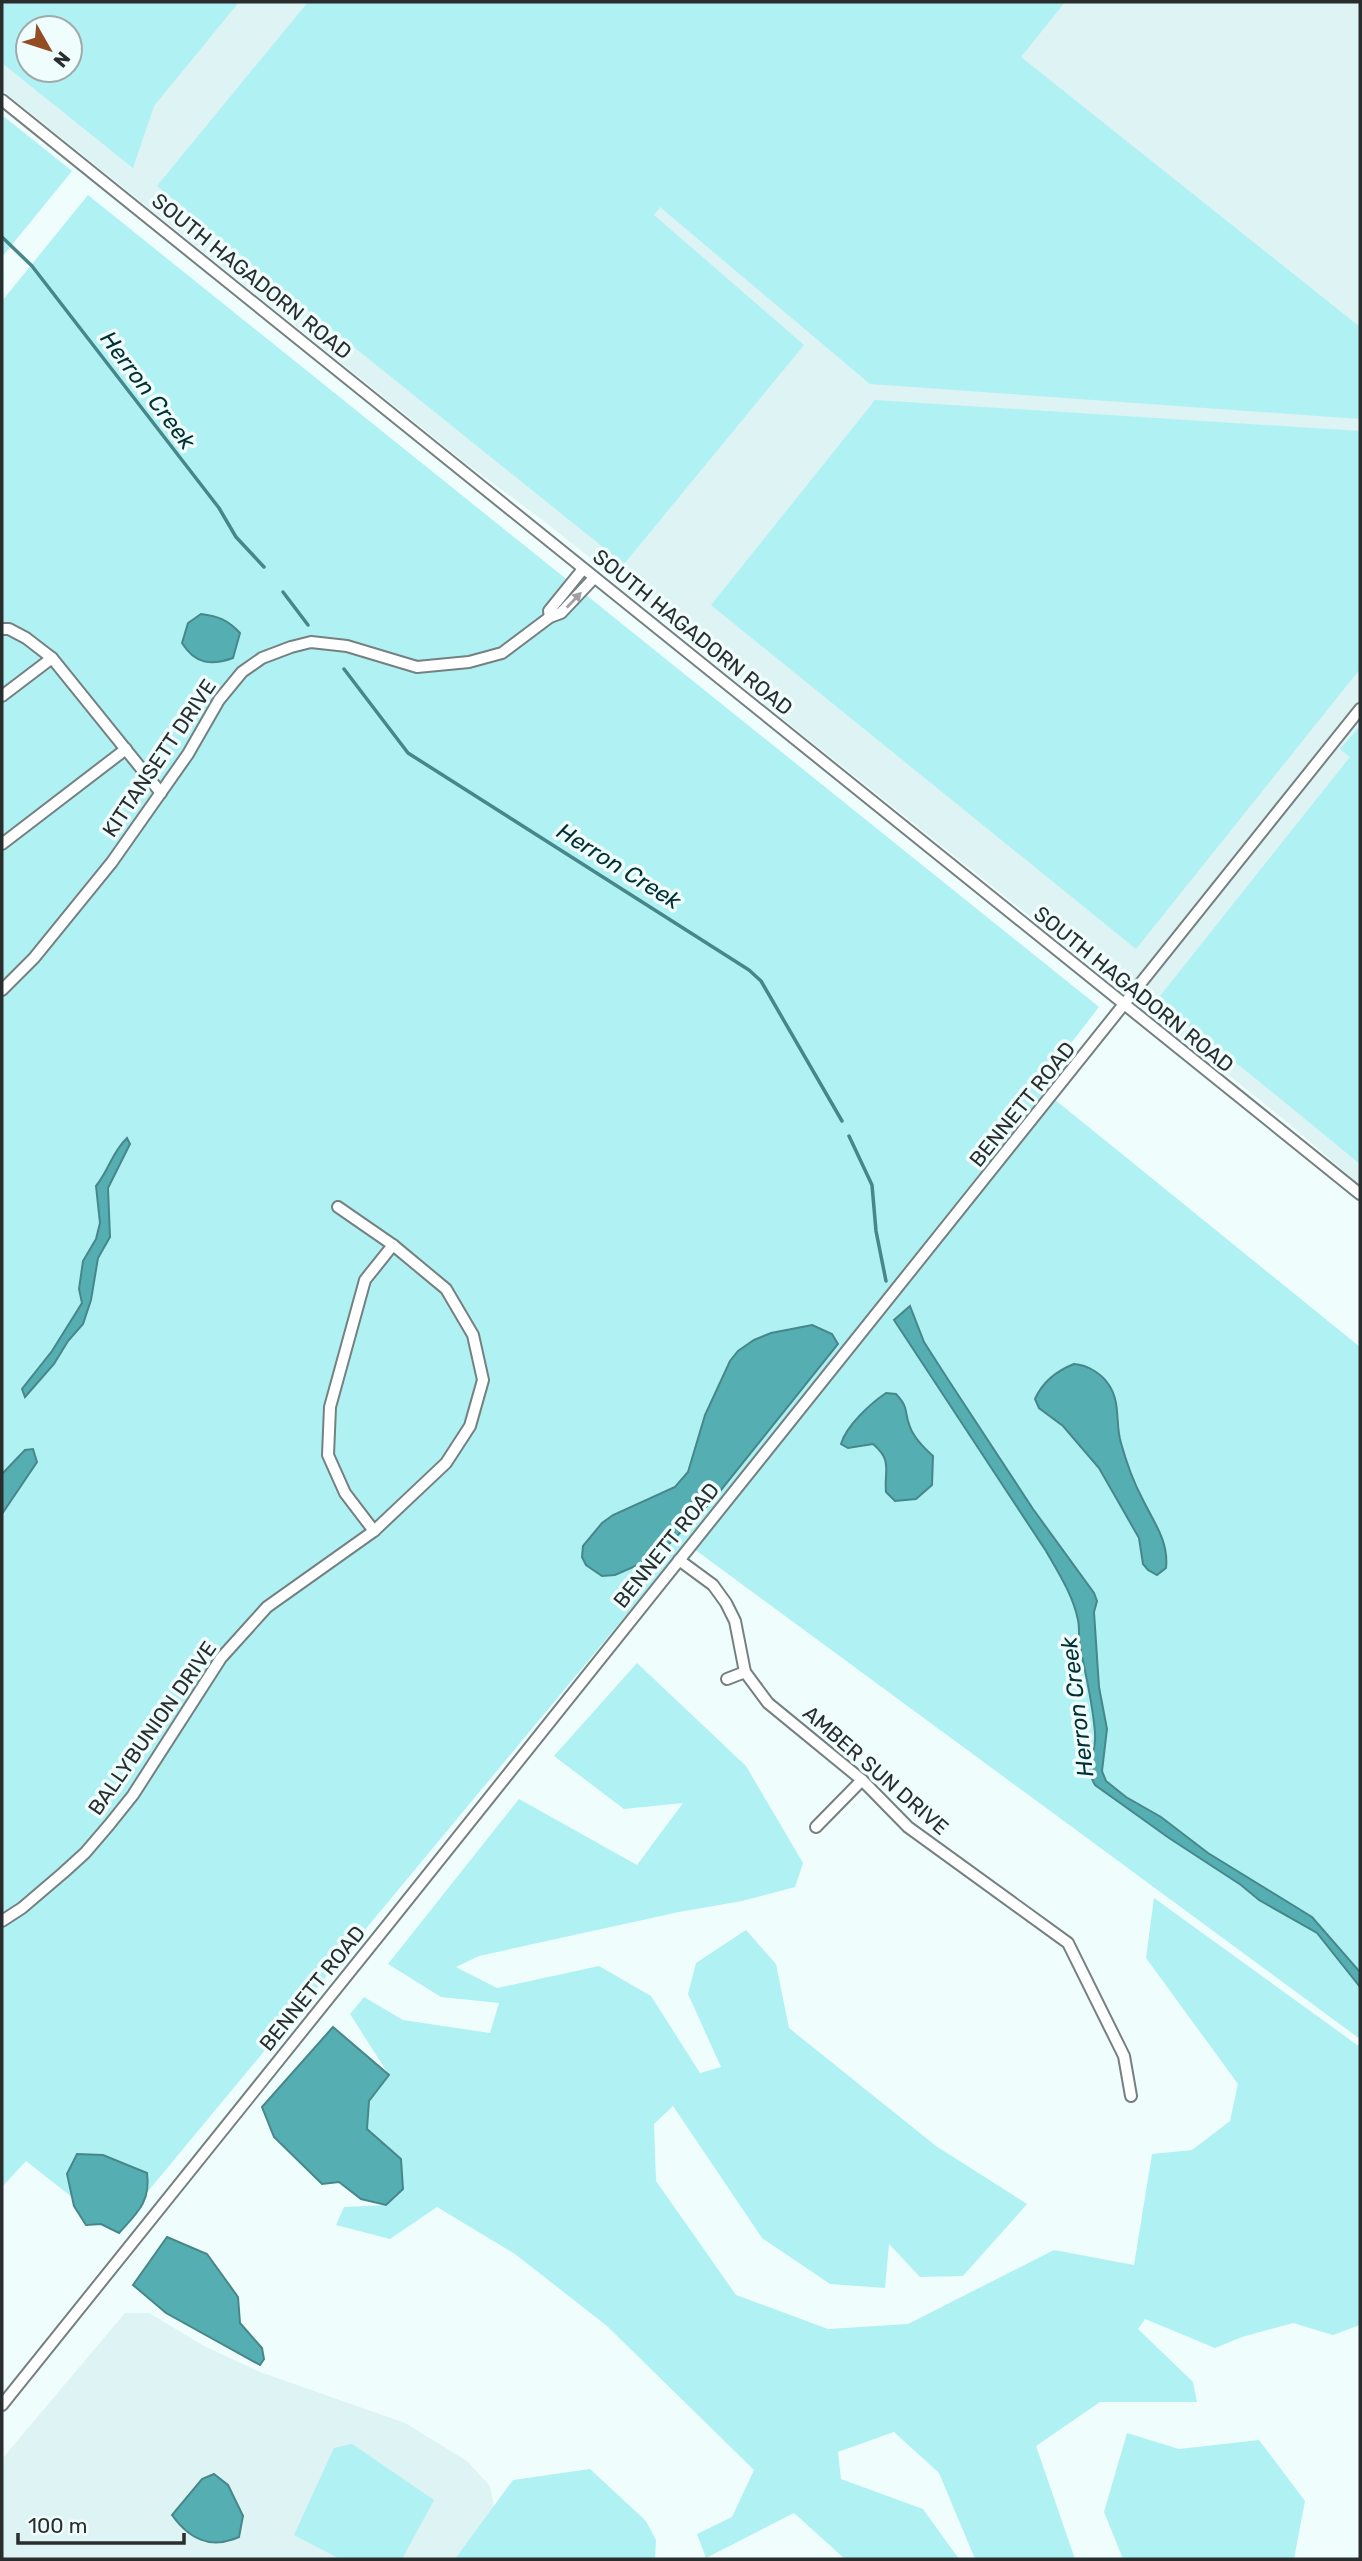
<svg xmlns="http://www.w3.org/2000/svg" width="1362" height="2561" font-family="Rubik,sans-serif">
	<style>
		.built { fill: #ddf3f4; fill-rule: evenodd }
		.green { fill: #b0f1f4; fill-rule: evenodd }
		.water { fill: #54aeb2; stroke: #47878a; stroke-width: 2 }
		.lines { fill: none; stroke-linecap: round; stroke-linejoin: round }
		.stream { stroke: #47878a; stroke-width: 3.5 }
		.minor-casing { stroke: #758080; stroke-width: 14 }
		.minor { stroke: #fff; stroke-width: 10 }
		.oneway { fill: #9fa0a1 }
		.labels { text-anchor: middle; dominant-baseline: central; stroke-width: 7; stroke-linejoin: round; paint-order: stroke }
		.street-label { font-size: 21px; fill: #292d2e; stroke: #f0fdfd }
		.water-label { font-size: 23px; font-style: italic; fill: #023032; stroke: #f0fdfd }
	</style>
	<rect width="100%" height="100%" fill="#f0fdfd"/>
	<g class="built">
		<path d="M2,2H1360V1185L1286,1121L723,671L655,610L549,525L467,464L2,90ZM28,28H70V70H28Z"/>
		<path d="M125,2313H149L204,2346L260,2372L405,2423L467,2461L490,2486L496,2516L480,2559H2V2459Z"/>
	</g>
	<g class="green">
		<path d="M2,2H239L154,106L133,168L2,63ZM28,28H70V70H28Z"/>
		<path d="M308,2H1065L1021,57L1360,327V419L870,384L660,207L654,215L804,345L624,564L268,278L157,186Z"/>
		<path d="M2,115L72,171L2,257Z"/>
		<path d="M88,195L1099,1007L1038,1086L1360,1347V2039L686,1543L115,2231L26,2161L2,2187V301Z"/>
		<path d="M875,400L1360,431V669L1136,949L711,605Z"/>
		<path d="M1360,726V1164L1250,1074L1156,1001L1350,757L1340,749Z"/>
		<path d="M637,1663L746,1766L803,1863L795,1887L742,1901L679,1912L479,1956L456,1967L497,1988L599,1966L651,1996L700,2073L721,2067L688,1994L696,1963L746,1930L776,1964L789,2028L936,2146L1027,2204L963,2276L920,2277L889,2244L885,2288L830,2284L762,2238L673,2106L654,2124L656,2181L736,2295L828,2329L908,2324L1054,2250L1134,2265L1152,2154L1192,2150L1230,2121L1238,2084L1146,1958L1154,1898L1360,2047V2325L1333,2335L1293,2323L1242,2337L1215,2348L1145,2319L1138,2329L1193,2382L1197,2402H1100L1036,2446L1075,2559H975L939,2473L894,2432L838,2452L841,2479L923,2509L959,2559H845L794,2513L706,2558L697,2534L732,2517L754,2470L607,2326L515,2254L437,2207L390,2239L336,2225L344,2207L386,2205L403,2189L384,2144L367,2129L369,2101L389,2075L350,2014L364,1997L403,2020L490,2033L499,2003L441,1997L388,1964L519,1799L637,1865L683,1803L624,1809L554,1756Z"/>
		<path d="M1127,2433L1179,2449L1259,2440L1305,2501L1294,2559H1123L1104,2512Z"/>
		<path d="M352,2444L434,2500L402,2559H340L294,2535L334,2448Z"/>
		<path d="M590,2469L646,2521L656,2540L655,2559H455L513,2480Z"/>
	</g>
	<g class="water">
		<path d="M201,614C218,616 228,620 240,633L233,658C211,666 195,664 182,643L188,623Z"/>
		<path d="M127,1138L130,1144L108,1188L110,1237L98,1258L91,1300L83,1324L68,1341L54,1364L25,1397L22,1389L52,1351L82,1303L79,1289L83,1261L96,1239L100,1223L96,1186C109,1170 112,1152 127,1138Z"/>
		<path d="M910,1306L924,1342L949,1381L1033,1509L1094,1593L1097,1601L1094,1612L1099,1687L1107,1729L1102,1771L1106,1781L1126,1797L1161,1817L1208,1853L1312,1917L1360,1972V1987L1317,1933L1259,1900L1241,1885L1169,1838L1095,1785C1083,1765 1097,1755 1095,1733C1093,1704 1086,1676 1080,1647C1078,1638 1080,1629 1078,1620C1073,1595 1058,1572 1046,1551L894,1320Z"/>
		<path d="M812,1325L832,1334L838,1344L713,1500L667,1546L645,1562L615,1575L602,1576L586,1565L582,1557L583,1546L602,1523L613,1515L675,1487L688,1472L705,1415L730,1361L738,1351L754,1340L771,1333Z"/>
		<path d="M1074,1364C1088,1365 1102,1374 1109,1385C1121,1403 1115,1424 1121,1443C1126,1461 1133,1481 1142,1498C1153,1521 1169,1541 1166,1568L1157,1575L1148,1570L1143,1564L1139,1538L1099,1468L1063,1426L1039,1408L1035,1399C1043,1381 1056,1371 1074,1364Z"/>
		<path d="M886,1393L896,1394C909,1408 904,1410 909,1424C912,1435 924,1448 933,1456L932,1485L916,1499L895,1501L886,1492C884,1470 893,1461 873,1444L848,1448L841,1444C846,1426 871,1403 886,1393Z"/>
		<path d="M33,1449L37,1462L2,1514V1474L25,1450Z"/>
		<path d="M333,2027L389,2075L369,2101L367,2129L401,2159L403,2189L386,2205L361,2199L339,2182L322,2184L274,2137L262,2107Z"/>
		<path d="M77,2154L103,2155L147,2173C151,2202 137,2213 119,2233L101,2224L86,2225L74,2206L67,2174Z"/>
		<path d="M167,2237L207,2254L238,2297L240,2323L262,2348L264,2359L260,2365L166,2313L133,2285Z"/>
		<path d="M214,2474L228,2485L243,2516L239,2537C210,2550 189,2539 172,2515L202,2479Z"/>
	</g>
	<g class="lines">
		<g class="stream">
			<path d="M2,237L32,266L219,508L236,537L264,567"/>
			<path d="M283,592L308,625"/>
			<path d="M344,669L408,753L749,970L761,981L842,1121"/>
			<path d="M849,1136L872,1185L876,1231L886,1281"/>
		</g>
		<g class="minor-casing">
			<g id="minor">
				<path d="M2,100L1360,1194"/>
				<path d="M550,617L549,611L583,569"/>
				<path d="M2,629H9L26,638L52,658L161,793"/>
				<path d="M2,696L52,658"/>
				<path d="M2,844L126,749"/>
				<path d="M2,990L34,958L112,862L188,754L219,700L242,672L262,658L291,647L311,642L347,646L417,667L469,662L502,653L550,617L561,613L594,578"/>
				<path d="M374,1531L345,1493L328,1455L330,1407L365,1280L393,1245"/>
				<path d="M679,1560L713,1585L726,1603L735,1621L745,1672L768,1703L862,1780L908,1827L1068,1943L1124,2056L1131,2096"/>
				<path d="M727,1679L745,1672"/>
				<path d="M816,1827L862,1780"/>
				<path d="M2,1921L22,1908L63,1873L85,1853L109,1825L133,1795L221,1658L267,1607L374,1531L446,1463L470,1426L483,1380L473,1335L446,1289L393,1245L338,1207"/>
				<path d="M2,2405C455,1840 910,1277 1360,709"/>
			</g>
		</g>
		<use href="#minor" class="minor"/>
	</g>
	<defs><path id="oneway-solid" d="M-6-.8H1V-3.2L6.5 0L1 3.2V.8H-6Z" transform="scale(1.75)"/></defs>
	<use class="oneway" href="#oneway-solid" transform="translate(574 600) rotate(-46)"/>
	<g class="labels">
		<g class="street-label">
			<text transform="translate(252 276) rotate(39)">SOUTH HAGADORN ROAD</text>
			<text transform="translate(693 632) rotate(39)">SOUTH HAGADORN ROAD</text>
			<text transform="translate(159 758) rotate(-56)">KITTANSETT DRIVE</text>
			<text transform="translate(1134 989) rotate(39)">SOUTH HAGADORN ROAD</text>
			<text transform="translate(1022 1104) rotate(-51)">BENNETT ROAD</text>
			<text transform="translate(666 1545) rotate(-51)">BENNETT ROAD</text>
			<text transform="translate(152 1728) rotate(-55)">BALLYBUNION DRIVE</text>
			<text transform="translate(876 1770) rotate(41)">AMBER SUN DRIVE</text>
			<text transform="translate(312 1988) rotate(-51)">BENNETT ROAD</text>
		</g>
		<g class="water-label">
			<text transform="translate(148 390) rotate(53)">Herron Creek</text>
			<text transform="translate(619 866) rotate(32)">Herron Creek</text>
			<text transform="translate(1077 1707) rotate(-97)">Herron Creek</text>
		</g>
	</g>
	<rect width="1362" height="2561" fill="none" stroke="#292d2e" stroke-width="7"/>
	<g transform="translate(49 49) rotate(129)"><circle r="33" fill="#f0fdfd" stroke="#a0aaaa" stroke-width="2"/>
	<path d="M0-5L12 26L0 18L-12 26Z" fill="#924d23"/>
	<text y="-10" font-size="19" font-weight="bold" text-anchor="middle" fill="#292d2e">N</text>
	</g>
	<path d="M18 2533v10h166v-10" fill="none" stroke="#292d2e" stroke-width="3.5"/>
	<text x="28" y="2533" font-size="21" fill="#292d2e" stroke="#f0fdfd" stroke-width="5" paint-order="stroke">100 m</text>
</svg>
